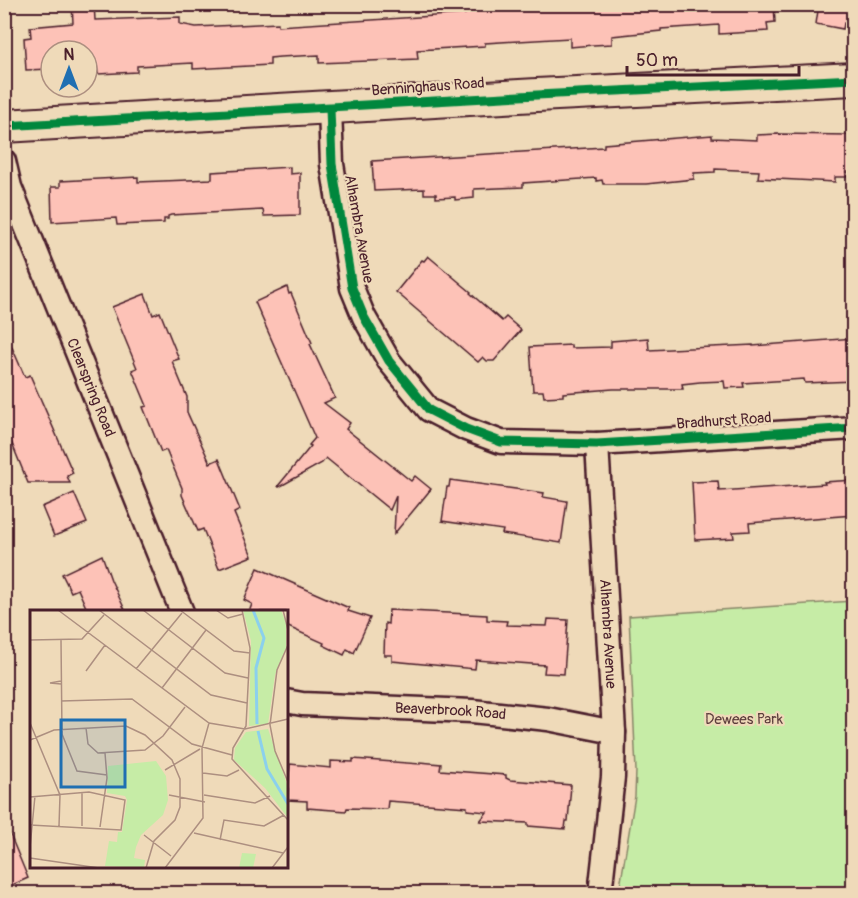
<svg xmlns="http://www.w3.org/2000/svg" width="858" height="898" font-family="Pangolin,sans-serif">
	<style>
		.green { fill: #c6eca6; stroke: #888668; stroke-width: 1.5 }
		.building { fill: #fdc2b7; stroke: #4a1f2b; stroke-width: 1.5 }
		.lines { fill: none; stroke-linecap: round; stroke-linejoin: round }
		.street-casing { stroke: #4a1f2b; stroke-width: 27 }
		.secondary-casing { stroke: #4a1f2b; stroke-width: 36 }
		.street { stroke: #efdab9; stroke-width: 22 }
		.secondary { stroke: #efdab9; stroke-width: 32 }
		.cycleway-casing { stroke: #efdab9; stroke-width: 13 }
		.cycleway { stroke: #00873e; stroke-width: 9 }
		.labels { text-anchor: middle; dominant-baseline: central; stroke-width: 4.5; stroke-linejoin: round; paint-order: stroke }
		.street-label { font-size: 15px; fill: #4a1f2b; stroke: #efdab9 }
		.park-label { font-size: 15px; fill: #5d3e3d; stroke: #efdab9 }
		.inset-river { fill: none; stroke: #8bd0ed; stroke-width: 3 }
		.inset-road { fill: none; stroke: #ad8f80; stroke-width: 1.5 }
		.view { fill: #1f6fb2; fill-opacity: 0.15; stroke: #1f6fb2; stroke-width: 3 }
		.inset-edge { fill: none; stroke: #4a1f2b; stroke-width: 3 }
	</style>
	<rect width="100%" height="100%" fill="#efdab9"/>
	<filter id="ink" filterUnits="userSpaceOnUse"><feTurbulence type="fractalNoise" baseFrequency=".0167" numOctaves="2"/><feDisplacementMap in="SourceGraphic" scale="12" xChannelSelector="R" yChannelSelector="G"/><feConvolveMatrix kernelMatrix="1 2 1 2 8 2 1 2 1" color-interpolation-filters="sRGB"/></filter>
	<g filter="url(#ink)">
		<path class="green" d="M853,601V893H619L635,796L636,771L629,616Z"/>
		<g class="building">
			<path d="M72,4H94L95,20L180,17V24L196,27L278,23V26L465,14V11L523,8V4H774L775,22L767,23L768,31L736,33L719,34V25L661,29V31L612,36V44L593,45L570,47V38L485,43V46L417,50L418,59L319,63V55L280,57L270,58V65L193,69V63L137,66V72L98,74L97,67H87V51H51V69L26,70L24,38L31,37L30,27L73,23Z"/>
			<path d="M819,4H854V24L844,23L843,29L816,24Z"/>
			<path d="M778,134L849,135V139H854V172H847V177H835V182L758,178L759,171L715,169V172L694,173V179L646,184H603L602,180L596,181V178L523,183V187L474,189V198L455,200V197L436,198V194H424V189L374,191L372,161L604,147V144L712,135V138L757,140V135Z"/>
			<path d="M290,167V174L300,173V215L264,216L263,210L171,215L168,216V219H164V223L117,225L116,218L52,222L51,187H60V181L138,177V182L212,179V172Z"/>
			<path d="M428,256L471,292L470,293L502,321L506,317L521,330L494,361H487L483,357L478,362L396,292L422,260L424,261Z"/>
			<path d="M287,287L289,294L291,293L312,343L310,344L335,398L324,403L350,423L346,429L411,481L415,476L431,489L394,534L396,496L390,510L326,458L322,463L279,487L278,486L311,446L309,445L315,438L255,302Z"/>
			<path d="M145,294L153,315L160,312L179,359L172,361L187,397V412L210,463L219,459L240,510L234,513L252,556L219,569L203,529L198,531L182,495V488L166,450L161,452L143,407L147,406L132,370L137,368L112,307Z"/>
			<path d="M4,329L25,377L30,375L73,473L67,476L70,483H28L4,424Z"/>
			<path d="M648,338L649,350L753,345V346L854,338V381L805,383L804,379L774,381L743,383L744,387L725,388L724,381L700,382L682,384L683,389H613L563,393V396L544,397L543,391H533L530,347L571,345V348L611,347V341Z"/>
			<path d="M450,480L544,493L543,497L567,501L561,543L502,534L503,530L442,521L447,487H449Z"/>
			<path d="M854,480V515L749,523L750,531L733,532L734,538L695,540L692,482L718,481L719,491L825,484L824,482Z"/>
			<path d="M74,493L87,523L54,536L42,507Z"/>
			<path d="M102,555L111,580L126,612H88L78,589L71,592L62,574Z"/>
			<path d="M258,568L349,608L348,611L370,618L354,653L347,649L344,655L323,645L324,643L286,626V612H249L252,604L244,600Z"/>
			<path d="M389,610L487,615V620L507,621L506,625L547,626L548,619L568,620L564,674L544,673L545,665L476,660L475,669L392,661V655H384L385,623L388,624Z"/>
			<path d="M353,759L420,764V762L441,764L440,770L506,775V778L510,780L571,785L568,821H566L565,829L528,826V823L480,821L487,812L467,810V807L388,801L387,809L347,808L346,811L307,808V801L287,800L290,764L331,768V761L353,762Z"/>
			<path d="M4,820L28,878L10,886L4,874Z"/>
		</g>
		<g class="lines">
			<g class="street-casing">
				<g id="street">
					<path d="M330,108L332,164L352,288L364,317L389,361L429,410L466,429L501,442L597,444L854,428"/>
					<path id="s1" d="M4,161L10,187L182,612"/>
					<path id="s2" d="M597,444L614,732L613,777L600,894"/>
					<path id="s3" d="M286,701L302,704L472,711L548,719L614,732"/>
				</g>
			</g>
			<g class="secondary-casing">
				<path id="secondary" d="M4,126L537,95L854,79"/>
			</g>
			<use href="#street" class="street"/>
			<use href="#secondary" class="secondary"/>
			<g class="cycleway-casing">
				<g id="cycleway">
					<path d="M330,108L332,164L352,288L364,317L389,361L429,410L466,429L501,442L597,444L854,428"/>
					<path d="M4,126L537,95L854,79"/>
				</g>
			</g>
			<use href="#cycleway" class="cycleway"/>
		</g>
	</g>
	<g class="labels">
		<g class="street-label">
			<text transform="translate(428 87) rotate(-4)">Benninghaus Road</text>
			<text transform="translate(359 229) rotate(80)">Alhambra Avenue</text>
			<text stroke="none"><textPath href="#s1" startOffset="243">Clearspring Road</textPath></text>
			<text transform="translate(724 421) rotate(-4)">Bradhurst Road</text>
			<text stroke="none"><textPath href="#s2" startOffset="190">Alhambra Avenue</textPath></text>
			<text stroke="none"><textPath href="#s3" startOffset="165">Beaverbrook Road</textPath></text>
		</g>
		<g class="park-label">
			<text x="744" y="719">Dewees Park</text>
		</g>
	</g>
	<g transform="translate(30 610)">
		<rect width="258" height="258" fill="#efdab9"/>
		<path d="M213,0H251L256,13V38L245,65L238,114L219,116L221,31ZM238,119L258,177V208L235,178L204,150L205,138L216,122ZM126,151L136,166L138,190L133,205L111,225L106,237L104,248L115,250L114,258L75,256L79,231L87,232L88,222H92L97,190L95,186L77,183L78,156ZM212,243L226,244L223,258H209Z" fill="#c6eca6"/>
		<path class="inset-river" d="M223,0L234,28L226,58L227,114M228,121L237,159L258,194"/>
		<path class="inset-road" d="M28,0L179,113L215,119L258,109M69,0L181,85L217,93M113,0L195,63L218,68M150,0L204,41L220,43M186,0L198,8L213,4M212,0L220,38L216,116L203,138L202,149L258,210M253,0L258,20M0,30L52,29L74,5M31,30L32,124L47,161L77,165M258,35L247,60L240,115L245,141L258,172M106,59L152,3M56,61L75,35M31,71L20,73L31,74M132,78L176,20M31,91L102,89L162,134L202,145M0,113L30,185L29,216M56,118L58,134L68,143L115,140L133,126L155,97M0,130L24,120L96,116L115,125L142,150L150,169V197L145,210L124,231L116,258M135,160L170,139M173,163L197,166L209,160M139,185L175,192M174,185L225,193L240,186M0,187L59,182L95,190L91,220L0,215M52,216V183M70,217L77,168L75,143M164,223L253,243M114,225L141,246M190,230L194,210L234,216L254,205M0,237L5,186M0,248L69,258M135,258L173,208L172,138L179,113M242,258L258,237"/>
		<path class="view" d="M31,110H95V177H31Z"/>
		<rect width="258" height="258" class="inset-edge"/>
	</g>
	<rect width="858" height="898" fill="none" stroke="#efdab9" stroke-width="24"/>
	<rect x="12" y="12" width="834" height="874" fill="none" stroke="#4a1f2b" stroke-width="2" filter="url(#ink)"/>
	<g transform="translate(69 69)"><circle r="28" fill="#efdab9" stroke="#ad8f80" stroke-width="1.5"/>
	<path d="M0-4.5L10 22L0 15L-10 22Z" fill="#1f6fb2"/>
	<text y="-9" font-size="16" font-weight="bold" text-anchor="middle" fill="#4a1f2b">N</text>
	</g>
	<path d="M627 66v9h172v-9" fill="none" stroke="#4a1f2b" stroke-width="3"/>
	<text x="636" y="66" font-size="18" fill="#4a1f2b" stroke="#efdab9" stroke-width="4.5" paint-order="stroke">50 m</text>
</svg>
